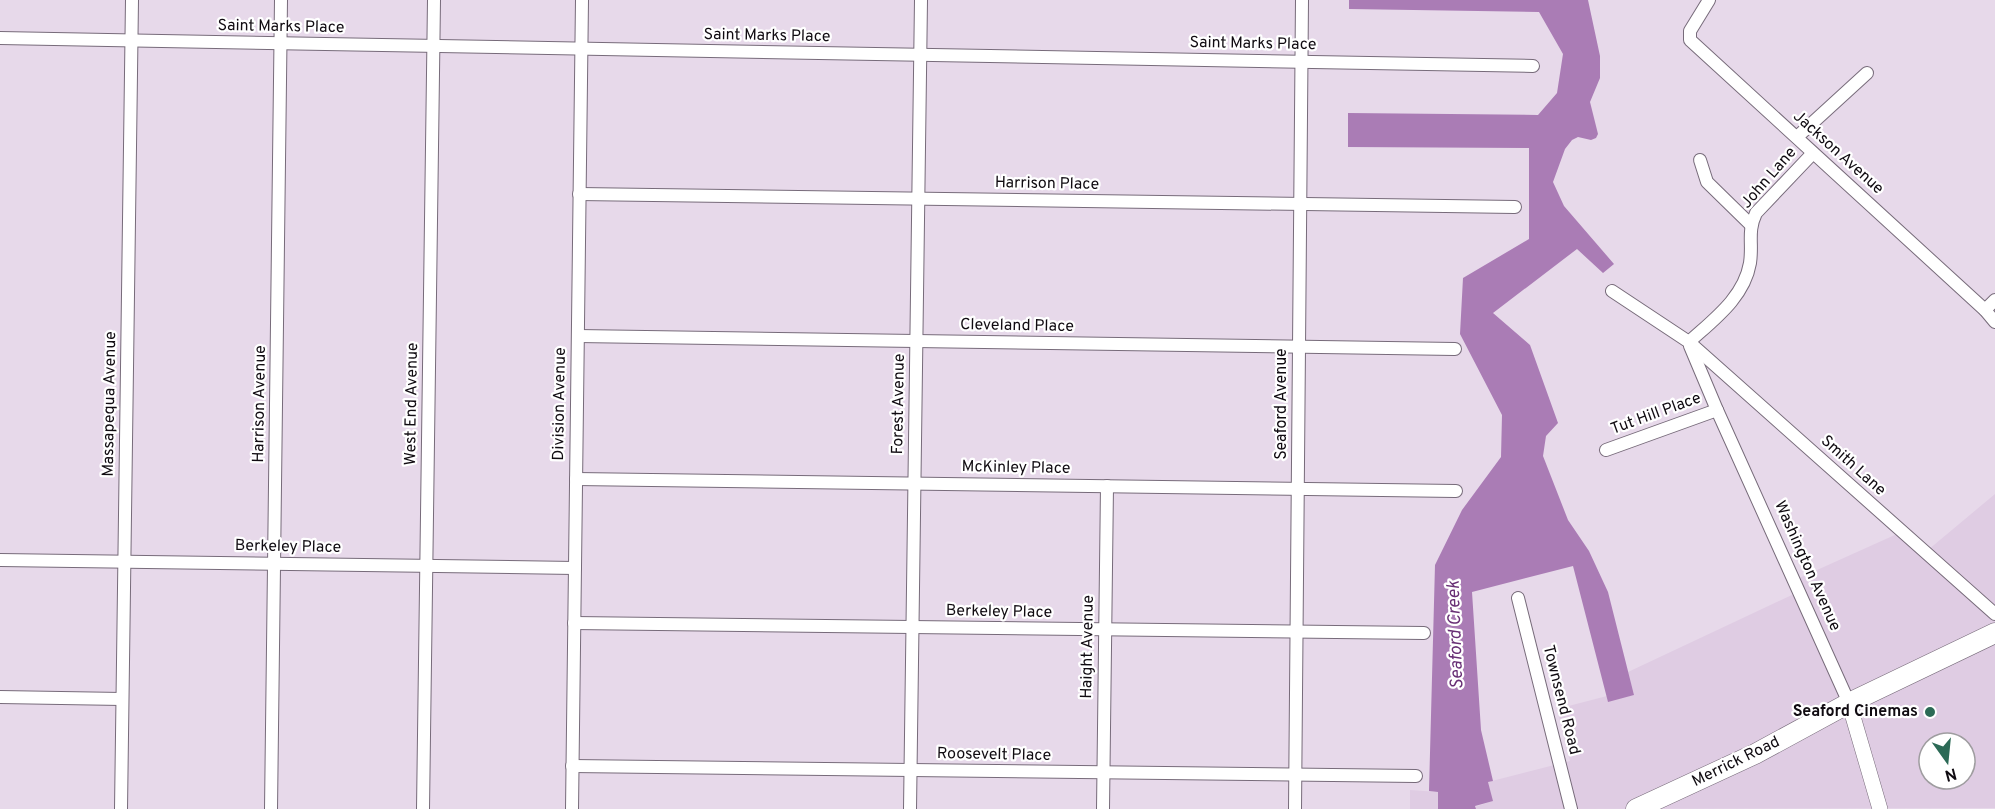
<svg xmlns="http://www.w3.org/2000/svg" width="1995" height="809" font-family="Overpass,sans-serif">
	<style>
		.built { fill: #dfcce3; fill-rule: evenodd }
		.water { fill: #aa7cb5 }
		.lines { fill: none; stroke-linecap: round; stroke-linejoin: round }
		.minor-casing { stroke: #776b7a; stroke-width: 14 }
		.tertiary-casing { stroke: #776b7a; stroke-width: 16 }
		.primary-casing { stroke: #776b7a; stroke-width: 21 }
		.minor { stroke: #fff; stroke-width: 12 }
		.tertiary { stroke: #fff; stroke-width: 15 }
		.primary { stroke: #fff; stroke-width: 20 }
		.poi-dot { fill: #2c6a56; stroke: #fff; stroke-width: 2 }
		.labels { text-anchor: middle; dominant-baseline: central; stroke-width: 4.5; stroke-linejoin: round; paint-order: stroke }
		.street-label { font-size: 16px; fill: #100b11; stroke: #fff }
		.poi-label { font-size: 16px; font-weight: bold; fill: #100b11; stroke: #fff; text-anchor: end }
		.water-label { font-size: 18px; font-style: italic; fill: #682f75; stroke: #fff }
	</style>
	<rect width="100%" height="100%" fill="#e7d9ea"/>
	<g class="built">
		<path d="M1995,494V808L1476,809L1475,807L1492,801L1488,782L1570,761L1557,709L1607,696L1608,701L1634,695L1628,672L1794,594L1797,579L1897,534L1922,555ZM1929,743H1965V779H1929Z"/>
		<path d="M1410,790L1438,792V809H1410Z"/>
	</g>
	<path class="water" d="M1349,0H1588L1600,56V78L1590,102L1598,134L1596,138L1591,140L1578,137L1572,140L1565,149L1553,182L1564,206L1614,264L1603,273L1577,249L1493,313L1530,345L1558,423L1546,436L1543,456L1568,520L1589,551L1608,592L1634,695L1608,702L1573,566L1472,592L1481,730L1493,781L1488,782L1493,801L1475,806L1476,809H1438V792L1429,791L1435,565L1462,510L1501,457L1502,415L1460,334L1463,278L1529,239V148L1348,147V113L1538,115L1557,93L1563,54L1539,12L1349,9Z"/>
	<g class="lines">
		<g class="minor-casing">
			<g id="minor">
				<path d="M1709,0L1690,31V40L1985,310L1995,322"/>
				<path d="M0,38L1533,66"/>
				<path d="M1797,137L1867,73"/>
				<path d="M1700,160L1707,182L1751,225"/>
				<path d="M579,194L1515,207"/>
				<path d="M1612,291L1689,342L1995,614"/>
				<path d="M1985,310L1995,300"/>
				<path d="M578,336L1455,349"/>
				<path d="M1689,342C1713,320 1744,298 1750,263C1753,243 1747,232 1756,213L1813,153"/>
				<path d="M1690,346L1717,410L1849,703"/>
				<path d="M1606,450L1717,410"/>
				<path d="M576,479L1456,491"/>
				<path d="M0,560L575,568"/>
				<path d="M1518,598L1571,809"/>
				<path d="M574,623L1424,633"/>
				<path d="M0,697L122,699"/>
				<path d="M572,766L1416,776"/>
				<path d="M121,809L132,0"/>
				<path d="M271,809L281,0"/>
				<path d="M423,809L434,0"/>
				<path d="M572,809L582,0"/>
				<path d="M910,809L921,0"/>
				<path d="M1103,809L1107,486"/>
				<path d="M1295,809L1302,0"/>
			</g>
		</g>
		<g class="tertiary-casing">
			<path id="tertiary" d="M1849,703L1880,809"/>
		</g>
		<g class="primary-casing">
			<path id="primary" d="M1636,809L1755,754L1849,703L1995,633"/>
		</g>
		<use href="#minor" class="minor"/>
		<use href="#tertiary" class="tertiary"/>
		<use href="#primary" class="primary"/>
	</g>
	<circle class="poi-dot" cx="1930" cy="712" r="6"/>
	<g class="labels">
		<g class="street-label">
			<text transform="translate(281 27) rotate(1)">Saint Marks Place</text>
			<text transform="translate(767 36) rotate(1)">Saint Marks Place</text>
			<text transform="translate(1253 44) rotate(1)">Saint Marks Place</text>
			<text transform="translate(1838 153) rotate(42)">Jackson Avenue</text>
			<text transform="translate(1769 178) rotate(-49)">John Lane</text>
			<text transform="translate(1047 184) rotate(1)">Harrison Place</text>
			<text transform="translate(1017 326) rotate(1)">Cleveland Place</text>
			<text transform="translate(110 404) rotate(-89)">Massapequa Avenue</text>
			<text transform="translate(260 404) rotate(-89)">Harrison Avenue</text>
			<text transform="translate(412 404) rotate(-89)">West End Avenue</text>
			<text transform="translate(560 404) rotate(-89)">Division Avenue</text>
			<text transform="translate(899 404) rotate(-89)">Forest Avenue</text>
			<text transform="translate(1282 404) rotate(-90)">Seaford Avenue</text>
			<text transform="translate(1656 414) rotate(-20)">Tut Hill Place</text>
			<text transform="translate(1853 466) rotate(42)">Smith Lane</text>
			<text transform="translate(1016 468) rotate(1)">McKinley Place</text>
			<text transform="translate(288 547) rotate(1)">Berkeley Place</text>
			<text transform="translate(1807 566) rotate(66)">Washington Avenue</text>
			<text transform="translate(999 612) rotate(1)">Berkeley Place</text>
			<text transform="translate(1088 647) rotate(-89)">Haight Avenue</text>
			<text transform="translate(1561 700) rotate(76)">Townsend Road</text>
			<text transform="translate(994 755) rotate(1)">Roosevelt Place</text>
			<text transform="translate(1736 762) rotate(-26)">Merrick Road</text>
		</g>
		<g class="poi-label">
			<text x="1918" y="712">Seaford Cinemas</text>
		</g>
		<g class="water-label">
			<text transform="translate(1456 635) rotate(-92)">Seaford Creek</text>
		</g>
	</g>
	<g transform="translate(1947 761) rotate(165)"><circle r="28" fill="#ffffff" stroke="#9f9da0" stroke-width="1.5"/>
	<path d="M0-4.5L10 22L0 15L-10 22Z" fill="#2c6a56"/>
	<text y="-9" font-size="16" font-weight="bold" text-anchor="middle" fill="#100b11">N</text>
	</g>
</svg>
